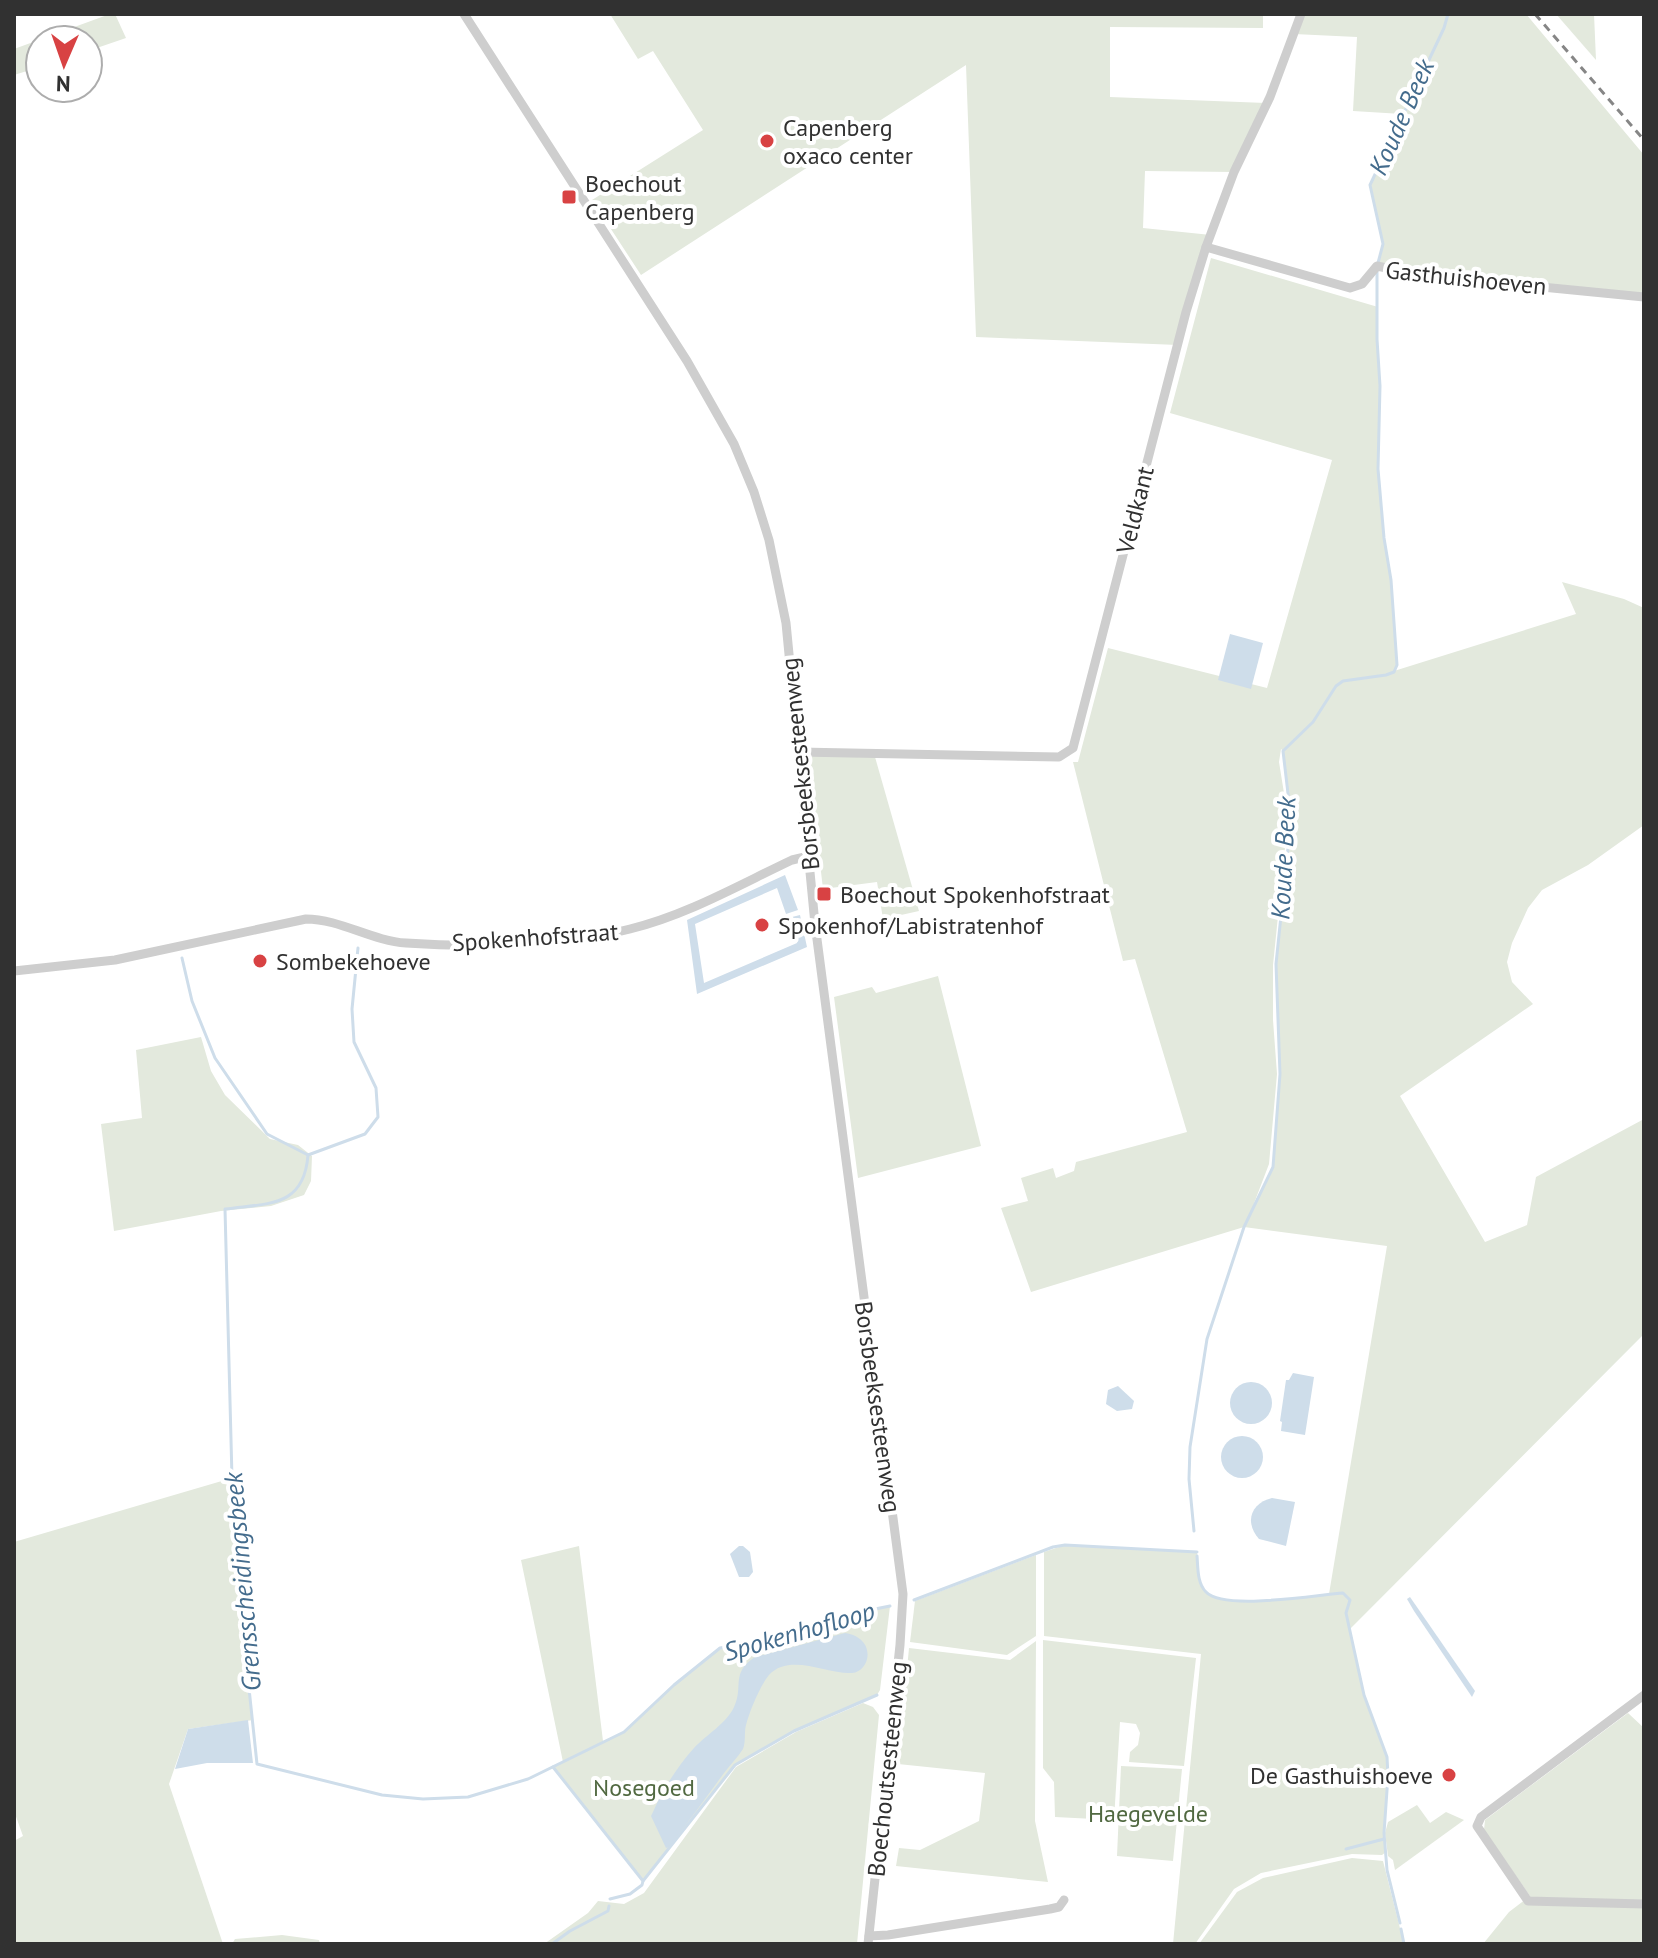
<svg xmlns="http://www.w3.org/2000/svg" width="1658" height="1958" font-family="'PT Sans',sans-serif">
	<style>
		.green { fill: #e3e9dd; fill-rule: evenodd }
		.water { fill: #ceddea }
		.lines { fill: none; stroke-linecap: round; stroke-linejoin: round }
		.stream { stroke: #ceddea; stroke-width: 3 }
		.minor { stroke: #cecece; stroke-width: 9 }
		.rail { stroke: #868686; stroke-width: 3; stroke-dasharray: 8 6; stroke-linecap: butt }
		.poi-dot { fill: #d84243; stroke: #fff; stroke-width: 3 }
		.labels { text-anchor: middle; dominant-baseline: central; stroke-width: 8; stroke-linejoin: round; paint-order: stroke }
		.poi-label { font-size: 24px; fill: #313131; stroke: #fff; text-anchor: start }
		.street-label { font-size: 24px; fill: #313131; stroke: #fff }
		.park-label { font-size: 24px; fill: #516941; stroke: #fff }
		.water-label { font-size: 26px; font-style: italic; fill: #446c8d; stroke: #fff }
	</style>
	<rect width="100%" height="100%" fill="#fff"/>
	<g class="green">
		<path d="M110,14H115L126,38L88,51V40H40V67L14,75V49Z"/>
		<path d="M610,14H1263V28L1110,27V97L1266,103L1234,172L1145,171L1143,228L1211,235L1178,345L976,337L966,65L641,275L592,200L703,130L653,51L638,59Z"/>
		<path d="M1301,14H1526L1644,155V297L1377,266L1383,244L1370,185L1402,114L1353,111L1357,37L1294,34Z"/>
		<path d="M1556,14H1594L1596,60Z"/>
		<path d="M1211,258L1378,307L1377,339L1380,386L1378,469L1384,538L1391,580L1397,665L1394,671L1576,614L1562,582L1624,599L1644,608V825L1588,865L1542,890L1528,908L1512,943L1507,962L1512,982L1533,1004L1400,1096L1485,1242L1527,1225L1536,1177L1644,1119V1334L1349,1630L1364,1695L1387,1757L1388,1776L1384,1833L1386,1852L1382,1855L1352,1854L1261,1873L1234,1889L1195,1944H1173L1201,1654L1044,1636V1552L1065,1545L1197,1552C1198,1566 1197,1586 1209,1594C1228,1609 1304,1596 1329,1594L1387,1246L1244,1227L1031,1292L1001,1208L1028,1201L1021,1178L1053,1168L1056,1178L1074,1171L1076,1162L1187,1132L1135,959L1123,961L1073,762H1078L1108,648L1267,688L1332,460L1170,413ZM1281,749L1283,751L1291,819L1276,964L1280,1074L1273,1167L1253,1206L1269,1164L1277,1074L1273,1020V965L1288,818L1279,762Z"/>
		<path d="M813,756L875,757L919,911L883,919L877,882L823,889L808,760Z"/>
		<path d="M938,976L981,1146L858,1178L834,997L872,987L876,993Z"/>
		<path d="M201,1037L211,1071L225,1095L270,1139L298,1145L312,1156L311,1181L304,1195L271,1206L221,1211L114,1231L101,1124L142,1118L136,1050Z"/>
		<path d="M232,1478L242,1622L253,1720L188,1729L169,1784L223,1944H14V1841L23,1836L14,1811V1542Z"/>
		<path d="M579,1546L603,1741L624,1732L674,1685L720,1648L772,1639L830,1618L890,1606L880,1690L877,1695L794,1731L735,1765L643,1881L553,1767L563,1762L521,1560Z"/>
		<path d="M1036,1555V1636L1007,1655L910,1642L915,1601Z"/>
		<path d="M1043,1640L1196,1658L1184,1766L1129,1762L1130,1752L1138,1745L1140,1733L1136,1724L1120,1722L1114,1820L1055,1817L1054,1782L1043,1768Z"/>
		<path d="M1036,1641L1035,1821L1048,1882L896,1866L899,1848L920,1850L979,1821L985,1773L898,1764L909,1648L1010,1660Z"/>
		<path d="M863,1703L873,1707L879,1715L857,1944H544L588,1913L598,1901L624,1904L644,1893L736,1767L796,1732Z"/>
		<path d="M1628,1713L1644,1728V1944H1483L1509,1912L1530,1896L1484,1830L1485,1820Z"/>
		<path d="M1121,1766L1182,1769L1173,1861L1117,1856Z"/>
		<path d="M1417,1805L1430,1823L1446,1812L1464,1820L1395,1870L1393,1860L1388,1856L1385,1833L1388,1822Z"/>
		<path d="M1352,1858L1383,1861L1404,1944H1199L1237,1892L1263,1878Z"/>
		<path d="M282,1935L319,1940L320,1944H232L235,1939Z"/>
	</g>
	<g class="water">
		<path d="M1230,634L1263,643L1251,689L1218,680Z"/>
		<path d="M785,875L798,910L786,914L777,888L695,924L704,983L797,943L788,918L800,915L807,947L697,994L687,920Z"/>
		<path d="M1293,1373L1314,1377L1305,1435L1281,1431L1282,1422L1280,1421L1286,1380H1289Z"/>
		<circle cx="1251" cy="1403" r="21"/>
		<path d="M1118,1386L1134,1401L1132,1409L1117,1411L1106,1404L1108,1390Z"/>
		<circle cx="1242" cy="1457" r="21"/>
		<path d="M1272,1498L1295,1502L1286,1546L1259,1539C1244,1522 1251,1503 1272,1498Z"/>
		<path d="M739,1546H743L750,1552L753,1572L749,1577H739L730,1554Z"/>
		<path d="M1410,1597L1475,1691L1472,1697L1414,1611L1407,1599Z"/>
		<path d="M845,1633C877,1638 871,1671 852,1673C829,1675 790,1652 769,1675C760,1686 750,1710 746,1725C744,1732 746,1742 743,1749C738,1757 730,1765 724,1773C706,1798 688,1822 669,1847L666,1848L651,1816L653,1812C663,1789 677,1767 694,1748C706,1735 727,1723 734,1707C744,1687 730,1673 755,1657Z"/>
		<path d="M248,1720L253,1763H207L175,1769L188,1729Z"/>
	</g>
	<g class="lines">
		<g class="stream">
			<path d="M1378,263L1383,244L1370,185L1444,28L1448,14"/>
			<path d="M182,958L192,1001L215,1058L267,1134L308,1155"/>
			<path d="M308,1155C304,1208 268,1203 225,1209L232,1478L242,1622L257,1764L382,1795L423,1799L468,1797L528,1779L624,1732L674,1685L720,1648L772,1639L830,1618L890,1606"/>
			<path d="M308,1155L365,1134L378,1117L376,1088L354,1042L352,1009L358,948"/>
			<path d="M1194,1531L1189,1479L1190,1447L1207,1339L1244,1227L1273,1167L1280,1074L1276,964L1291,819L1283,751L1313,722L1336,686L1343,681L1386,675L1394,672L1397,665L1391,580L1384,538L1378,469L1380,386L1377,339V271"/>
			<path d="M1197,1556C1198,1567 1197,1583 1206,1592C1224,1611 1315,1595 1343,1593L1350,1600L1346,1613L1364,1695L1387,1757L1388,1776L1384,1833L1387,1870L1400,1923"/>
			<path d="M914,1600L1053,1547L1065,1545L1197,1552"/>
			<path d="M553,1767L643,1881L642,1885L630,1894L610,1899"/>
			<path d="M1346,1849L1384,1839"/>
			<path d="M643,1881L735,1765L794,1731L877,1695"/>
			<path d="M1401,1929L1404,1944"/>
			<path d="M552,1944L570,1931L608,1911L609,1906"/>
		</g>
		<g class="minor">
			<path d="M464,14L687,361L734,444L754,492L769,540L786,623L815,924L903,1594L900,1645L868,1944"/>
			<path d="M1206,247L1350,288L1362,284L1377,266L1420,275L1644,297"/>
			<path d="M799,752L1059,757L1073,748L1186,312L1206,247L1234,172L1270,97L1301,14"/>
			<path d="M14,971L115,960L306,919C340,919 372,941 406,943C474,948 564,946 630,929C687,915 739,885 792,860L809,856"/>
			<path d="M1644,1695L1481,1817L1477,1826L1528,1901L1644,1904"/>
			<path d="M869,1936L888,1935L1050,1909L1059,1907L1064,1900"/>
		</g>
		<path class="rail" d="M1535,14L1644,140"/>
	</g>
	<g class="poi-dot">
		<circle cx="767" cy="141" r="8"/>
		<rect x="561" y="189" width="16" height="16" rx="4"/>
		<rect x="816" y="886" width="16" height="16" rx="4"/>
		<circle cx="762" cy="925" r="8"/>
		<circle cx="260" cy="961" r="8"/>
		<circle cx="1449" cy="1775" r="8"/>
	</g>
	<g class="labels">
		<g class="poi-label">
			<text x="783" y="127">Capenberg<tspan x="783" dy="28">oxaco center</tspan></text>
			<text x="585" y="183">Boechout<tspan x="585" dy="28">Capenberg</tspan></text>
			<text x="840" y="894">Boechout Spokenhofstraat</text>
			<text x="778" y="925">Spokenhof/Labistratenhof</text>
			<text x="276" y="961">Sombekehoeve</text>
			<text x="1433" y="1775" text-anchor="end">De Gasthuishoeve</text>
		</g>
		<g class="street-label">
			<text transform="translate(1466 278) rotate(6)">Gasthuishoeven</text>
			<text transform="translate(1135 510) rotate(-76)">Veldkant</text>
			<text transform="translate(800 764) rotate(-96)">Borsbeeksesteenweg</text>
			<text transform="translate(535 937) rotate(-4)">Spokenhofstraat</text>
			<text transform="translate(878 1407) rotate(82)">Borsbeeksesteenweg</text>
			<text transform="translate(887 1769) rotate(-84)">Boechoutsesteenweg</text>
		</g>
		<g class="park-label">
			<text x="644" y="1787">Nosegoed</text>
			<text x="1148" y="1813">Haegevelde</text>
		</g>
		<g class="water-label">
			<text transform="translate(1401 117) rotate(-66)">Koude Beek</text>
			<text transform="translate(1283 858) rotate(-87)">Koude Beek</text>
			<text transform="translate(242 1582) rotate(-95)">Grensscheidingsbeek</text>
			<text transform="translate(799 1631) rotate(-16)">Spokenhofloop</text>
		</g>
	</g>
	<rect width="1658" height="1958" fill="none" stroke="#313131" stroke-width="32"/>
	<g transform="translate(64 64) rotate(182)"><circle r="38" fill="#ffffff" stroke="#adadad" stroke-width="2"/>
	<path d="M0-6L14 30L0 20L-14 30Z" fill="#d84243"/>
	<text y="-12" font-size="22" font-weight="bold" text-anchor="middle" fill="#313131">N</text>
	</g>
</svg>
